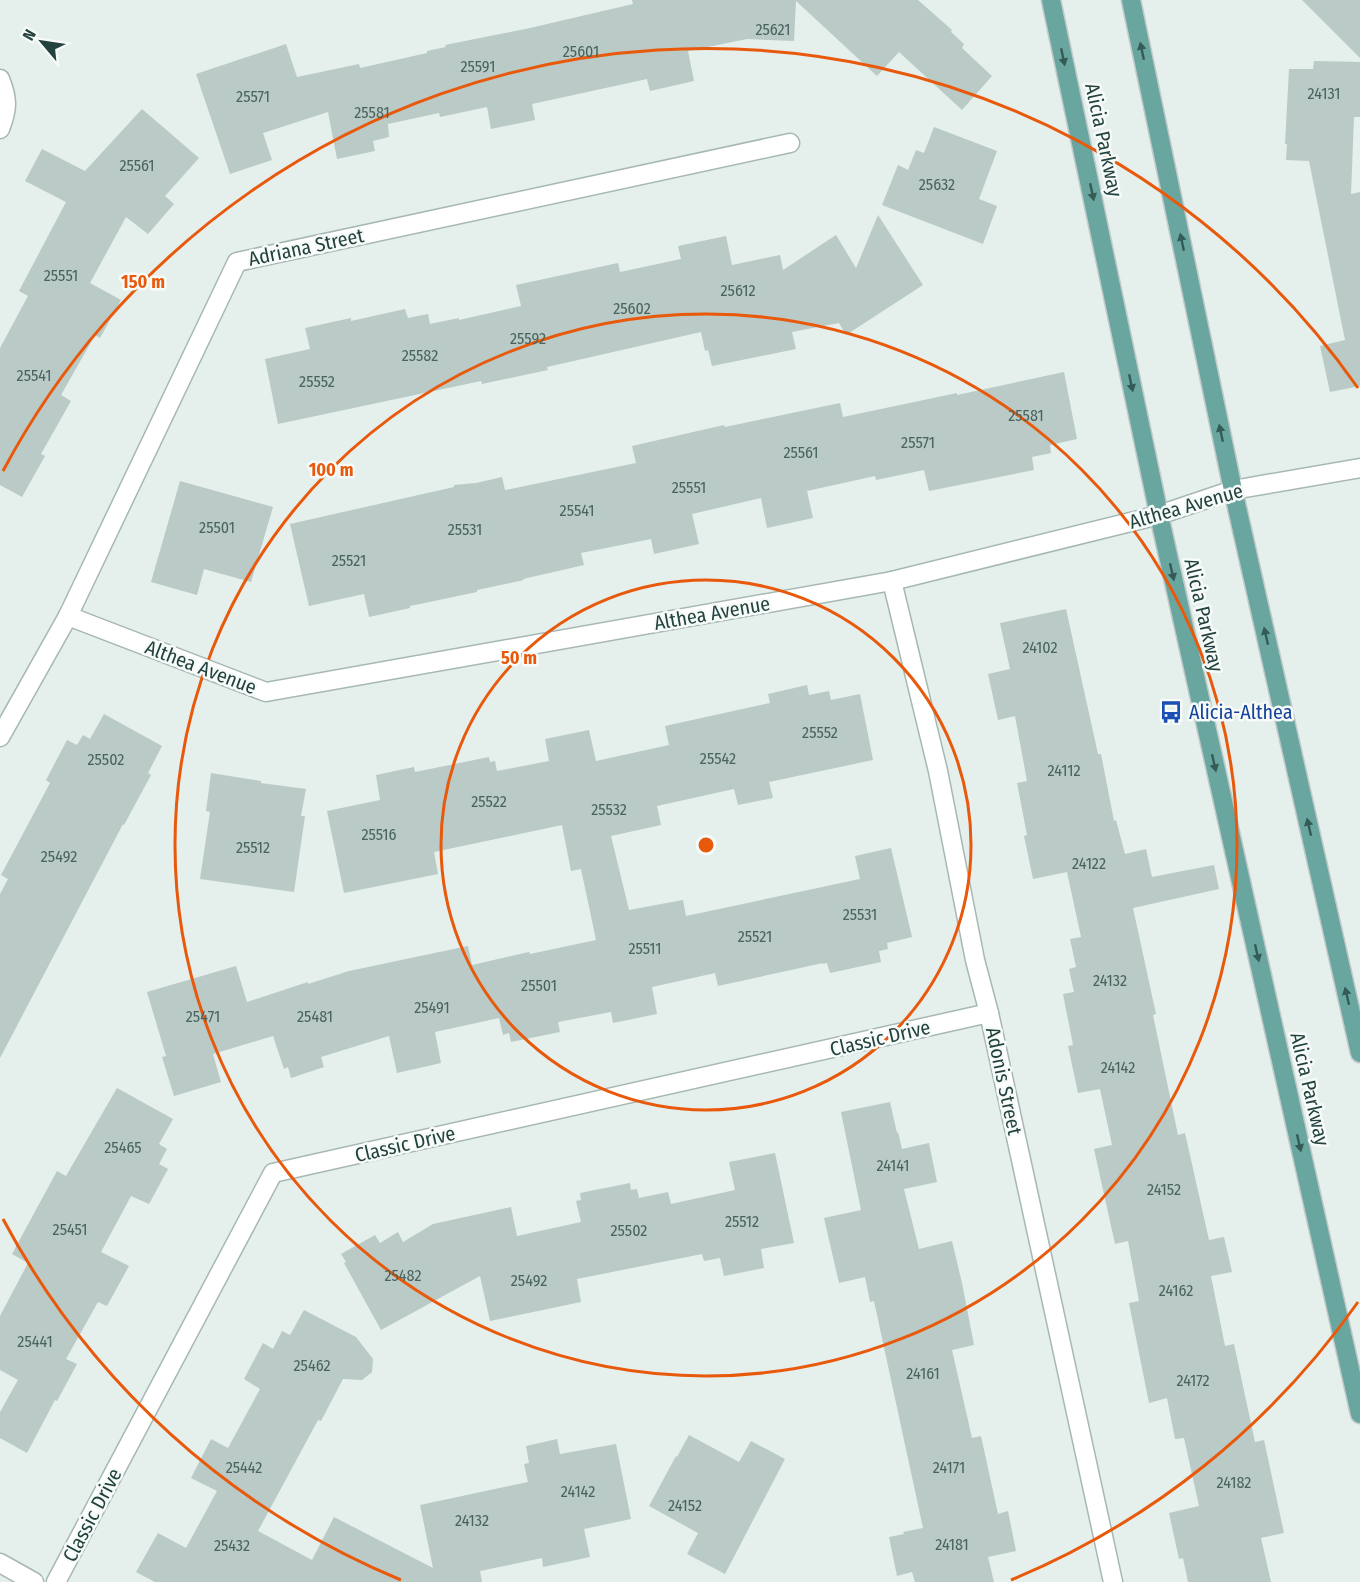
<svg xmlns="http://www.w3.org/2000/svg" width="1360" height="1582" font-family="'Fira Sans Condensed',sans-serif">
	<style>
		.building { fill: #bacac6 }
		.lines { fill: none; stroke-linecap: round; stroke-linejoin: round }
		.street-casing { stroke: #a7b8b4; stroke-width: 21 }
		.primary-casing { stroke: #c1cac9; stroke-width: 21 }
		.street { stroke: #fff; stroke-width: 18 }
		.primary { stroke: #69a69f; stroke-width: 18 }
		.oneway { fill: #345b56 }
		.ring { fill: none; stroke: #e8590c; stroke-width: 3 }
		.labels { text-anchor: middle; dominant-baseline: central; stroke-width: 5; stroke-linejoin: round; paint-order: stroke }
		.number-label { font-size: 16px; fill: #496460 }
		.street-label { font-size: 20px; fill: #23423e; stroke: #f6fbf9 }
		.transit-label { font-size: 20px; fill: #164399; stroke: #f6fbf9; text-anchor: start }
		.centre { fill: #e8590c; stroke: #f6fbf9; stroke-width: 3 }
		.ring-label { font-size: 18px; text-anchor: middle; font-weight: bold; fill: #e8590c; stroke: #f6fbf9; stroke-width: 5; stroke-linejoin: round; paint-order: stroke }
	</style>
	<rect width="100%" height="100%" fill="#e5efec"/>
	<g class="building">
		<path d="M632,0H918L952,30L951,32L964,44L962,48L992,76L962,110L899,52L877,76L796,1L794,41L747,39L688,51L694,81L650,91L647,79L532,104L535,120L491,129L487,107L440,117L439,113L388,124L389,137L373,141L375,151L337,159L328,112L263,133L272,160L230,174L196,74L286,44L297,77L359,64L360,68L427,53V51L446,47L445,45L530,28L633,4Z"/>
		<path d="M1302,0H1360V58Z"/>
		<path d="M1314,61L1360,62V117H1354L1351,194L1360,192V386L1330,392L1320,346L1345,340L1309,161L1286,160L1287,144H1285L1289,69H1313Z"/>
		<path d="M142,109L199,158L165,196L174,204L148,234L126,217L90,283L121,300L100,338L95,335L61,395L71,401L41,454L45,456L22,497L0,485V348L28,296L19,291L66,202L25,181L42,149L85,171Z"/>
		<path d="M934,127L997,151L979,199L997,206L983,244L882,205L898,165L908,170L916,150L924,153Z"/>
		<path d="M878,215L923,285L846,335L839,323L792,332L796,349L712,366L708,350L705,351L701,332L547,367L548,370L482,384L481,381L278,424L265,359L310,349L305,328L351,318V321L405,309L408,318L428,314L430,324L459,318V320L521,306L516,285L618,263L620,272L681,259L678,246L726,236L732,265L780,255L783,270L836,235L856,268Z"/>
		<path d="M1064,372L1077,439L1050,445L1051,453L1032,457L1034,470L929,491L924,470L876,480L875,476L807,491L813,518L767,528L761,498L692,514L699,544L654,554L651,539L581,553L584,565L523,579L524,580L477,590V592L410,606V608L369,617L364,594L309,606L290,524L454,487V485L476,483L502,477L505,490L636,463L632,446L724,425L725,427L840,403L843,417L957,393V395Z"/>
		<path d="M180,481L273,507L251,582L204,569L197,595L151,582Z"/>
		<path d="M1066,609L1098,754H1101L1114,821L1116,820L1125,854L1146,849L1152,877L1214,865L1219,889L1133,908L1156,1014L1153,1015L1178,1135L1185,1133L1209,1240L1224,1237L1232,1272L1211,1276L1225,1346L1234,1344L1255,1442L1264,1440L1284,1533L1261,1538L1271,1582H1188L1183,1558L1179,1559L1169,1513L1199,1506L1184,1438L1175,1439L1167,1398L1149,1403L1129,1303L1139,1301L1128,1241L1115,1244L1094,1149L1112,1145L1100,1089L1078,1093L1068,1046L1073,1045L1063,994L1074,992L1069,969L1076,967L1070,939L1081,937L1067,872L1033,879L1024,836L1027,835L1017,783L1027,781L1015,716L998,720L988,674L1010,669L1000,623Z"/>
		<path d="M807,685L809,695L829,691L831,700L860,694L873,760L769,782L773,798L738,805L734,789L657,806L661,825L611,836L629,910L683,900L686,916L860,879L855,856L891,848L912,937L887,943L888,949L879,951L881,962L830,973L827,963L823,964V963L718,986L715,973L652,987L657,1014L613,1023L611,1012L558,1022L560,1032L511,1042L509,1033L503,1035L499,1018L435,1032L441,1063L397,1073L389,1036L321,1057L324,1067L291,1078L288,1067L284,1069L273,1036L213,1054L221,1082L174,1096L162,1057L166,1056L147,992L236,966L247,1002L308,982V984L349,971L468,946L472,965L529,952L530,954L596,940L581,869L571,871L562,825L434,852L438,874L344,893L327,811L380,800L376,775L414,767L415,772L489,757L490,762L495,761L497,771L549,761L545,739L589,730L596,761L669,745L665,726L770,703L768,694Z"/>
		<path d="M104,714L162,746L148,773L151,775L124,825L123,824L0,1058V894L8,879L1,875L50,783L46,780L67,740L77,745L83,735L90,739Z"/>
		<path d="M211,773L261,781V783L306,789L301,816H305L294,892L200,879L210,812L206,811Z"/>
		<path d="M117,1088L173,1119L159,1144L167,1149L159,1164L168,1169L149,1204L131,1196L101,1252L129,1266L107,1306L98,1302L66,1359L77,1364L57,1401L55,1400L27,1453L0,1438V1412L18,1380L0,1370V1316L28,1263L12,1254L57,1171L66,1176Z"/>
		<path d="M890,1102L897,1133L898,1132L902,1149L929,1143L937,1182L904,1189L919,1249L952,1241L962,1283L974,1345L952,1350L972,1438L981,1436L998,1514L1008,1511L1016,1551L988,1557L994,1582H915L912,1572L897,1576L889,1537L904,1534L903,1532L923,1528L874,1301L870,1302L865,1277L839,1283L824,1218L861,1210L841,1112Z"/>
		<path d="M775,1153L794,1243L761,1249L764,1268L724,1276L720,1258L704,1261L702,1254L577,1279L581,1302L490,1321L480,1276L381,1330L344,1263L346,1262L341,1254L375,1235L380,1243L398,1232L403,1242L433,1224L511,1207L517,1236L581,1222L576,1201L581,1200L580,1193L630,1183L631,1190L637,1189L639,1198L668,1192L671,1204L735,1190L729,1162Z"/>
		<path d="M304,1310L356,1337L373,1359L372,1372L362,1380L343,1379L321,1421L318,1420L258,1531L312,1560L334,1517L433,1568L420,1505L528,1482L524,1464L529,1463L526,1446L557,1439L560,1454L616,1444L631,1519L584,1529L590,1557L543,1567L542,1558L480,1571L482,1582H155L136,1572L158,1533L186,1548L217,1491L191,1478L211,1439L228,1448L260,1389L244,1379L263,1343L273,1349L282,1331L290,1335Z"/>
		<path d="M689,1435L739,1462L751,1441L785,1459L725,1574L687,1554L698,1533L649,1506L676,1456L677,1457Z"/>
	</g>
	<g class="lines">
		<g class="street-casing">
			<g id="street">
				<path d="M0,79C8,99 8,108 0,129"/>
				<path d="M892,581L938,771L975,960L989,1013L1113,1582"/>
				<path d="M68,616L266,692L892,581L1159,515L1233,490L1360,468"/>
				<path d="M0,737L68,616L237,262L790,143"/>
				<path d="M0,1563L34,1582"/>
				<path d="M56,1582L273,1173L989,1013"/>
			</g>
		</g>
		<g class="primary-casing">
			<g id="primary">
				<path d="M1051,0L1159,515L1360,1414"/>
				<path d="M1131,0L1233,490L1360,1053"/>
			</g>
		</g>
		<use href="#street" class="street"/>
		<use href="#primary" class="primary"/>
	</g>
	<defs><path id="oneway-solid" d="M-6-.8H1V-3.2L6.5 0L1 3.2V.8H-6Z" transform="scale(1.5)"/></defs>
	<g class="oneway">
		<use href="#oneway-solid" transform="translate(1142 51) rotate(-102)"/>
		<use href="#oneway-solid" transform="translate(1063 57) rotate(78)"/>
		<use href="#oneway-solid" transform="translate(1092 192) rotate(78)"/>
		<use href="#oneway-solid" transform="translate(1182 242) rotate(-102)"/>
		<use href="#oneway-solid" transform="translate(1131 383) rotate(78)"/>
		<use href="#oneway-solid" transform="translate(1221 433) rotate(-102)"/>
		<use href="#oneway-solid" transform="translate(1172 572) rotate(77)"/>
		<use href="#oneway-solid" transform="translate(1266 636) rotate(-103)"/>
		<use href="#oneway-solid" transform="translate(1214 763) rotate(77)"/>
		<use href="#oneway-solid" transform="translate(1309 827) rotate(-103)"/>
		<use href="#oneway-solid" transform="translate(1257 953) rotate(77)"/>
		<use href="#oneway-solid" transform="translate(1347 996) rotate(-103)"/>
		<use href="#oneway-solid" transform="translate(1299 1143) rotate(77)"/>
	</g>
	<g class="ring">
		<circle cx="706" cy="845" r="265"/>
		<circle cx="706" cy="845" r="531"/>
		<path d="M1358 1302A796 796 0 0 1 1011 1580M401 1580A796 796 0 0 1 3 1219M3 471A796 796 0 0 1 1358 388"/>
	</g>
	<defs>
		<g id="bus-bare" transform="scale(1.8)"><path d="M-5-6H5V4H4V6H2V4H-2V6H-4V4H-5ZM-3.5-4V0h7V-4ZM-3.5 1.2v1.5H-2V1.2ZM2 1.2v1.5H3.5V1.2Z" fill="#1a4fb4" stroke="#f6fbf9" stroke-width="2.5" paint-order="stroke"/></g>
	</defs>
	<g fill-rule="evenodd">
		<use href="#bus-bare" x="1171" y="712"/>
	</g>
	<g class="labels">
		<g class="number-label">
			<text x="773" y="29">25621</text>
			<text x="581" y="51">25601</text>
			<text x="478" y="66">25591</text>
			<text x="1324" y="93">24131</text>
			<text x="253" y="96">25571</text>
			<text x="372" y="112">25581</text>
			<text x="137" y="165">25561</text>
			<text x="937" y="184">25632</text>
			<text x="61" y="275">25551</text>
			<text x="738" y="290">25612</text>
			<text x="632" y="308">25602</text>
			<text x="528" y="338">25592</text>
			<text x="420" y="355">25582</text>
			<text x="34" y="375">25541</text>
			<text x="317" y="381">25552</text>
			<text x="1026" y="415">25581</text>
			<text x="918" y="442">25571</text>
			<text x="801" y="452">25561</text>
			<text x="689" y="487">25551</text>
			<text x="577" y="510">25541</text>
			<text x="217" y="527">25501</text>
			<text x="465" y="529">25531</text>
			<text x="349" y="560">25521</text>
			<text x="1040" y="647">24102</text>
			<text x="820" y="732">25552</text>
			<text x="718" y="758">25542</text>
			<text x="106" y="759">25502</text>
			<text x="1064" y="770">24112</text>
			<text x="489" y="801">25522</text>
			<text x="609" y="809">25532</text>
			<text x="379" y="834">25516</text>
			<text x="253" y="847">25512</text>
			<text x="59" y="856">25492</text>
			<text x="1089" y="863">24122</text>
			<text x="860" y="914">25531</text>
			<text x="755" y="936">25521</text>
			<text x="645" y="948">25511</text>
			<text x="1110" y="980">24132</text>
			<text x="539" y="985">25501</text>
			<text x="432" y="1007">25491</text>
			<text x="203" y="1016">25471</text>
			<text x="315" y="1016">25481</text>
			<text x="1118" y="1067">24142</text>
			<text x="123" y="1147">25465</text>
			<text x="893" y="1165">24141</text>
			<text x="1164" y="1189">24152</text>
			<text x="742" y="1221">25512</text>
			<text x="70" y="1229">25451</text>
			<text x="629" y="1230">25502</text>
			<text x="403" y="1275">25482</text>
			<text x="529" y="1280">25492</text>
			<text x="1176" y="1290">24162</text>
			<text x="35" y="1341">25441</text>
			<text x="312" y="1365">25462</text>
			<text x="923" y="1373">24161</text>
			<text x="1193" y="1380">24172</text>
			<text x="244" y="1467">25442</text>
			<text x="949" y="1467">24171</text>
			<text x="1234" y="1482">24182</text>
			<text x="578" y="1491">24142</text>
			<text x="685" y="1505">24152</text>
			<text x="472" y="1520">24132</text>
			<text x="952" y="1544">24181</text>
			<text x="232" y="1545">25432</text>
		</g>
		<g class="street-label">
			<text transform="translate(1104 140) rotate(78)">Alicia Parkway</text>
			<text transform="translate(306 247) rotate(-12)">Adriana Street</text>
			<text transform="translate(1186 506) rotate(-16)">Althea Avenue</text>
			<text transform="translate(712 613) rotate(-10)">Althea Avenue</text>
			<text transform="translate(1204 615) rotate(77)">Alicia Parkway</text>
			<text transform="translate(201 667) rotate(21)">Althea Avenue</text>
			<text transform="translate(880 1038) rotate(-13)">Classic Drive</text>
			<text transform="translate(1004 1081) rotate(78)">Adonis Street</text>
			<text transform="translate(1310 1089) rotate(77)">Alicia Parkway</text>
			<text transform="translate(405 1144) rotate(-13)">Classic Drive</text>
			<text transform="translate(92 1515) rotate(-62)">Classic Drive</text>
		</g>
		<g class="transit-label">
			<text x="1189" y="712">Alicia-Althea</text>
		</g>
	</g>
	<circle cx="706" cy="845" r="9" class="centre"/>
	<g class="ring-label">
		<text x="143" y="288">150 m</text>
		<text x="331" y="476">100 m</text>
		<text x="519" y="664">50 m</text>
	</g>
	<g transform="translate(42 42) rotate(299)" stroke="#f6fbf9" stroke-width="4.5" paint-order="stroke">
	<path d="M0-4.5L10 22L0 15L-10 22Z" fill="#23423e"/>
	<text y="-9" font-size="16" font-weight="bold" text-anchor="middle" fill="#23423e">N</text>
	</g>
</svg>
